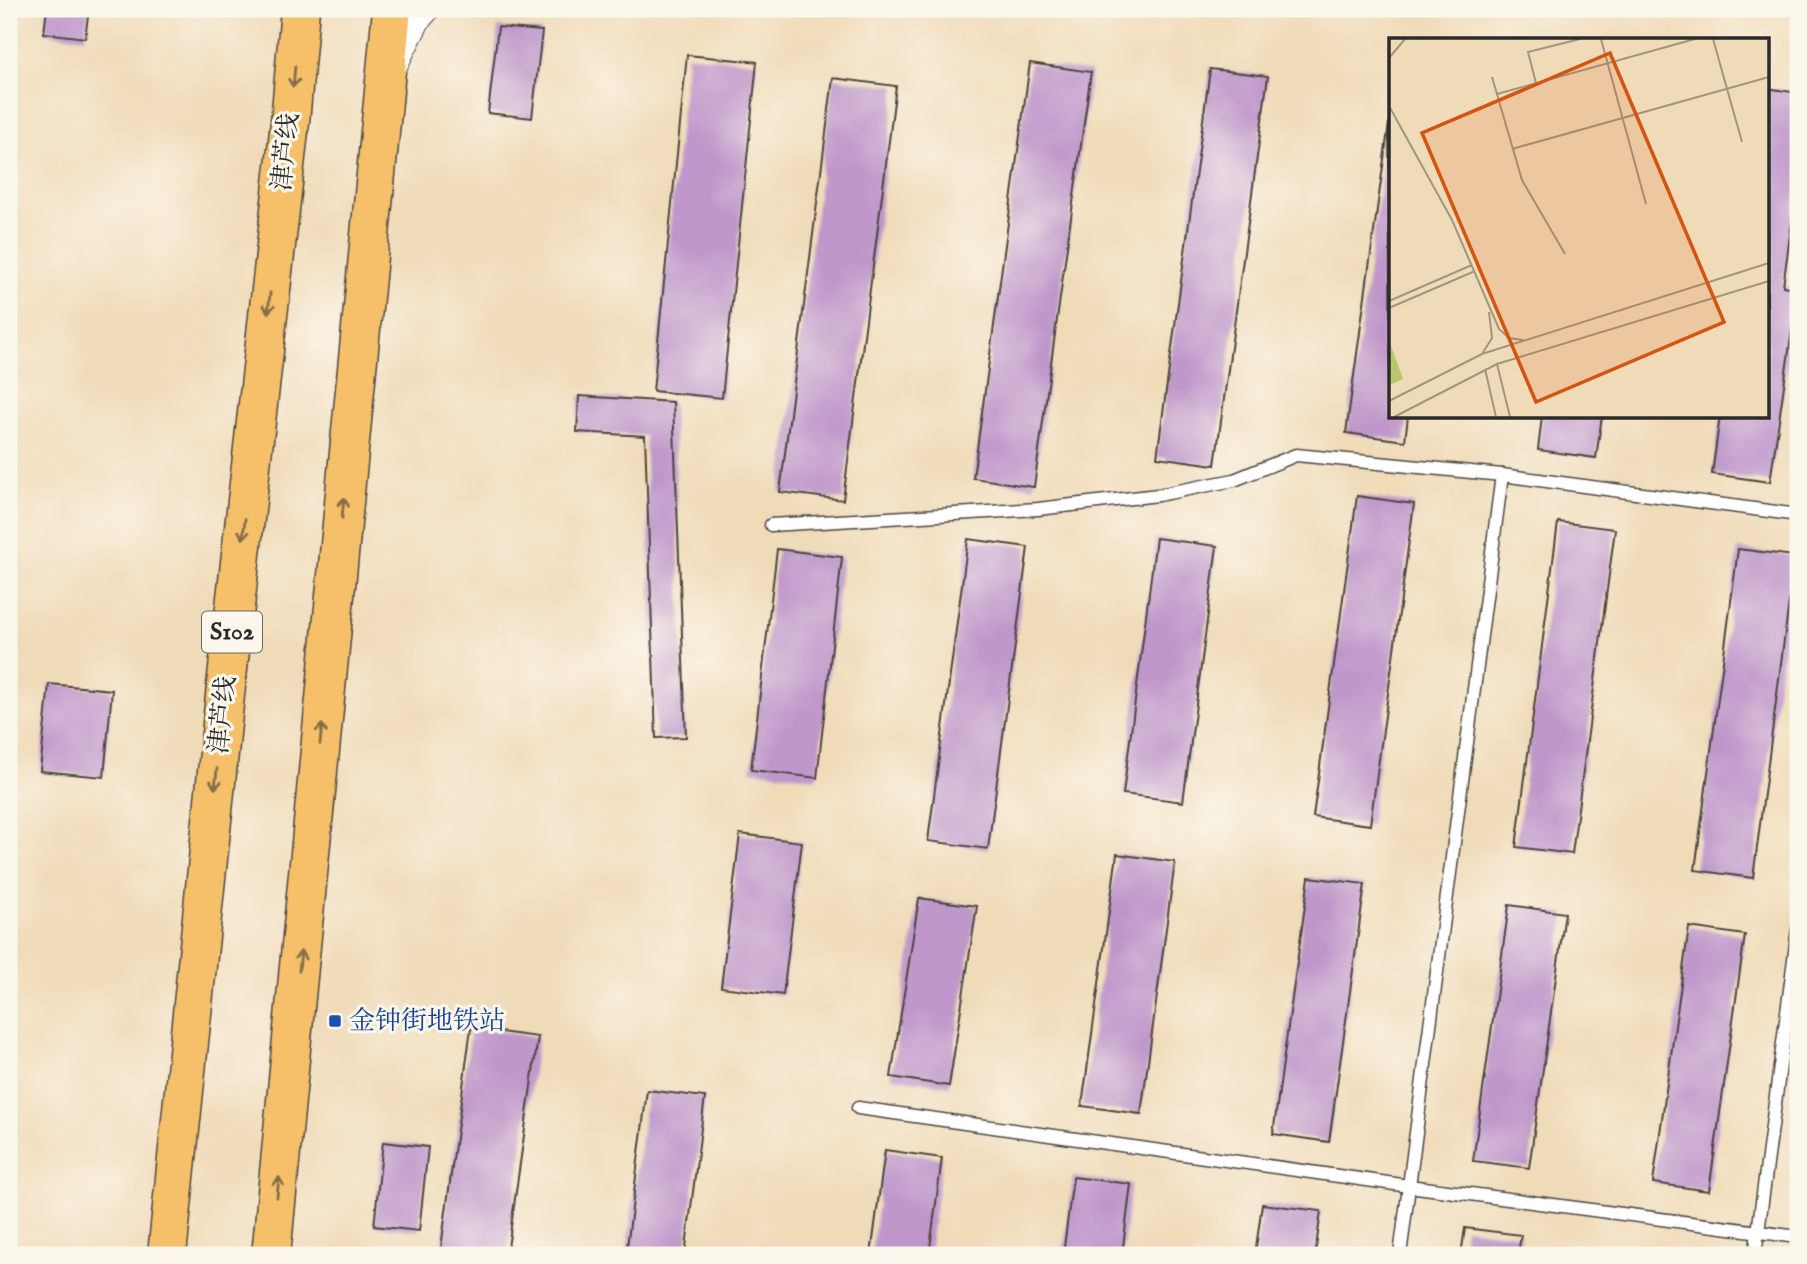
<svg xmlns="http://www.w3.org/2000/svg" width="1807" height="1264" font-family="'IM FELL English','Noto Serif SC',serif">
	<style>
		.building { fill: #bf97ca }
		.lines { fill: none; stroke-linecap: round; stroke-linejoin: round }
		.service-casing { stroke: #494540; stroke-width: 15 }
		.tertiary-casing { stroke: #494540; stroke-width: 32 }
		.trunk-casing { stroke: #494540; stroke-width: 41 }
		.service { stroke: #fff; stroke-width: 12 }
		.tertiary { stroke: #fff; stroke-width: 30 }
		.trunk { stroke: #f6c06b; stroke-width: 38 }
		.oneway { stroke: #866e48 }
		.transit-dot { fill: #1a4fb4; stroke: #fbf7ec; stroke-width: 2.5 }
		.labels { text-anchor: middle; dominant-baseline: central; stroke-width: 6; stroke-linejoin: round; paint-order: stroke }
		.shield { fill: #fbf7ec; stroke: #696865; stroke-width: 2 }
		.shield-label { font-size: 24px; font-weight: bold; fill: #2b2b2b }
		.street-label { font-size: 26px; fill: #2b2b2b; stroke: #fbf7ec }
		.transit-label { font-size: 26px; fill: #164399; stroke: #fbf7ec; text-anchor: start }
		.inset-road { fill: none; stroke: #a19580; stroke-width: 2 }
		.view { fill: #d5540f; fill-opacity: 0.15; stroke: #d5540f; stroke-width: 3.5 }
		.inset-edge { fill: none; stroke: #2b2b2b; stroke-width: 3.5 }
	</style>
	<rect width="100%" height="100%" fill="#fbf7ec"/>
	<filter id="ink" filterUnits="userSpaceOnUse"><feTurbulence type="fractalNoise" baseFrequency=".0143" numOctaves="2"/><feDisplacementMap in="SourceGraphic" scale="14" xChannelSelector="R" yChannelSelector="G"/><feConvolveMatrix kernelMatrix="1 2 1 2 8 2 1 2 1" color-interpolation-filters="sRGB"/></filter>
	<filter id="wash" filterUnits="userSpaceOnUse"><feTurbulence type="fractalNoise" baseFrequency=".00686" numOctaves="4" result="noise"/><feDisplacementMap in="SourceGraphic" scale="28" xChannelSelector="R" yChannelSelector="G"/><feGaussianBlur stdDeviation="1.57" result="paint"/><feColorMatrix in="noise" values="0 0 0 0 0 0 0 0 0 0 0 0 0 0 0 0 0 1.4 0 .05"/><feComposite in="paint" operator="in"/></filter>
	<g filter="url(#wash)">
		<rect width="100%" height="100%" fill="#f0dbb9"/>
		<g id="blocks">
			<g class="building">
				<path d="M47,9H89L85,38L44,33Z"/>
				<path d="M498,27L542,31L532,118L488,113Z"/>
				<path d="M687,55L757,62L722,398L653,391Z"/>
				<path d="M1030,63L1091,72L1034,487L973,478Z"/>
				<path d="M1210,69L1268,76L1215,465L1157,457Z"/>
				<path d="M833,78L896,86L843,500L780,492Z"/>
				<path d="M1767,88L1798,93V178L1783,286L1798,289L1770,482L1712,474L1720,416H1767Z"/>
				<path d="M1389,123L1391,416H1408L1405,441L1346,433Z"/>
				<path d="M579,396L673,402L686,737L656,738L645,436L577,432Z"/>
				<path d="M1542,416H1602L1596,458L1538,450Z"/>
				<path d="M1357,496L1414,504L1370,825L1313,817Z"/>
				<path d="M1558,522L1615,529L1572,854L1516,847Z"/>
				<path d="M1156,538L1217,546L1183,802L1123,794Z"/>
				<path d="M968,539L1028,547L988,849L928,841Z"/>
				<path d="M777,549L842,557L817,778L751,770Z"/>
				<path d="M1738,549L1795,556L1753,878L1695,870Z"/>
				<path d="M49,684L112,690L104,777L40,771Z"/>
				<path d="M740,834L802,842L783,995L721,987Z"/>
				<path d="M1117,854L1175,862L1141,1114L1082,1106Z"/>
				<path d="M1309,877L1365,884L1329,1142L1273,1134Z"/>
				<path d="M919,898L977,906L949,1086L891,1077Z"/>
				<path d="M1509,905L1565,913L1529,1168L1473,1161Z"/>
				<path d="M1689,927L1745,935L1709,1191L1653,1183Z"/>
				<path d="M471,1028L538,1037L507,1255H440Z"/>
				<path d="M647,1090L705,1097L685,1255H626Z"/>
				<path d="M383,1142L428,1147L419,1231L374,1226Z"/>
				<path d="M885,1150L942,1158L929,1255H871Z"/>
				<path d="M1073,1177L1131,1184L1122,1255H1063Z"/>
				<path d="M1262,1204L1321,1211L1315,1255H1255Z"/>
				<path d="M1465,1228L1521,1235L1518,1255H1461Z"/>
			</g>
		</g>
	</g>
	<g filter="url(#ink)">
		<use href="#blocks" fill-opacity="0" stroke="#494540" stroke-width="2"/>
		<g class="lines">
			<g class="service-casing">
				<g id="service">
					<path d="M771,525L1038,509L1158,495L1234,480L1296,455L1502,475L1798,515"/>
					<path d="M858,1108L1409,1186L1798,1237"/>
					<path d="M1400,1255L1502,475"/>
					<path d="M1755,1255L1798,929"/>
				</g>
			</g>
			<g class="tertiary-casing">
				<path id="tertiary" d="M391,67L416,18L424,9"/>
			</g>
			<g class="trunk-casing">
				<g id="trunk">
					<path d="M167,1255L225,695L290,122L300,9"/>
					<path d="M271,1255L392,9"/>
				</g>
			</g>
			<use href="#service" class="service"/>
			<use href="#tertiary" class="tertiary"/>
			<use href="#trunk" class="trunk"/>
		</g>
		<defs><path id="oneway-shaft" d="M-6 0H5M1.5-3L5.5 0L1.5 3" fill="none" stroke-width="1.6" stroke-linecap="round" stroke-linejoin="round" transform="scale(1.75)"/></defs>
		<g class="oneway">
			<use href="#oneway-shaft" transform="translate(294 77) rotate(95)"/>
			<use href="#oneway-shaft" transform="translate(269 303) rotate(96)"/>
			<use href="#oneway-shaft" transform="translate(343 508) rotate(-84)"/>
			<use href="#oneway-shaft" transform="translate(244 529) rotate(96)"/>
			<use href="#oneway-shaft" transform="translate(321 734) rotate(-84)"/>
			<use href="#oneway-shaft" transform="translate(216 779) rotate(96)"/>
			<use href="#oneway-shaft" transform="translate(300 961) rotate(-84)"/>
			<use href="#oneway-shaft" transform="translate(278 1187) rotate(-84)"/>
		</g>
	</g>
	<rect class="transit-dot" x="328" y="1014" width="14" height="14" rx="3.5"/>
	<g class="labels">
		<rect class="shield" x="202" y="611.5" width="60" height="41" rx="5"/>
		<g class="shield-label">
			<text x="232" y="632">S102</text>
		</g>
		<g class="street-label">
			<text transform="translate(286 152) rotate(-84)">津芦线</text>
			<text transform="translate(223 715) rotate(-84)">津芦线</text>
		</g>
		<g class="transit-label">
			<text x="349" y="1021">金钟街地铁站</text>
		</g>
	</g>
	<g transform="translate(1389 38)">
		<rect width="380" height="380" fill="#f0dbb9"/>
		<path d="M0,302L14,341L0,347Z" fill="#b5c86c"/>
		<path class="inset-road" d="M212,1L257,166M324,1L353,104M0,20L16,1M103,39L133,142L176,216M147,45L139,14L191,1M108,56L306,1M0,68L63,182L110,291L120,300L134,302M123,111L380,39M0,263L83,227M0,270L86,233M93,316L103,300L100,274M108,326L121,379M96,331L107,379M0,363L93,316L380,225M5,379L108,326L380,243"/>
		<path class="view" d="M221,15L335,284L147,364L33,95Z"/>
		<rect width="380" height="380" class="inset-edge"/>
	</g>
	<rect width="1807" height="1264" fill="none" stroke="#fbf7ec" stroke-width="35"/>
</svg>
